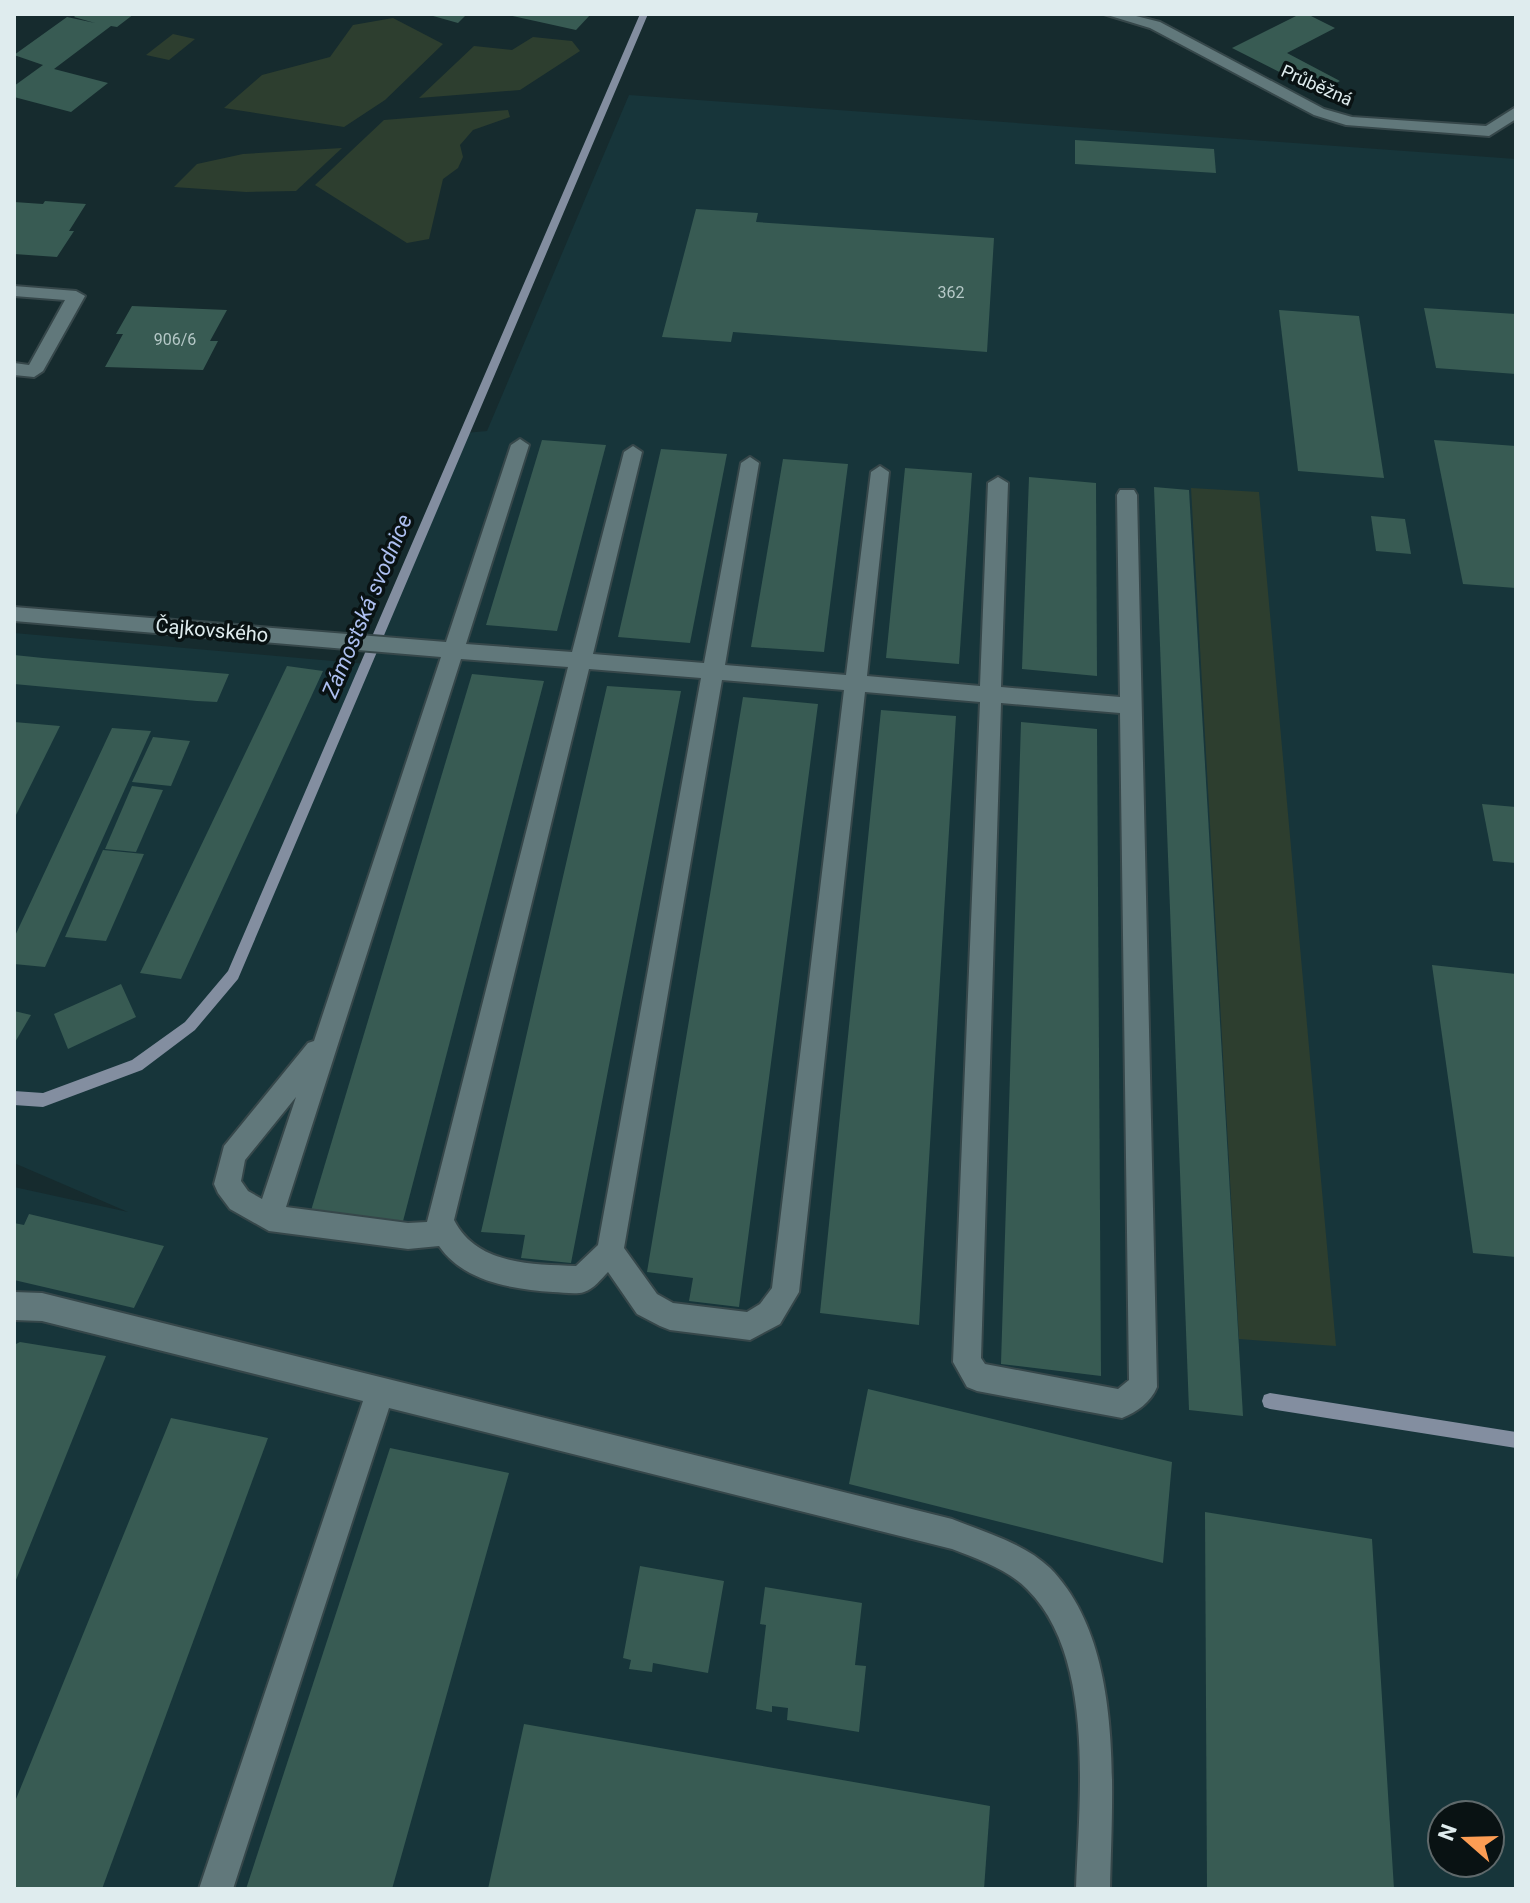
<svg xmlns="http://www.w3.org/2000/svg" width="1530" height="1903" font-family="Roboto,sans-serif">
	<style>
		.built { fill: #17353a; fill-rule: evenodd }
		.green { fill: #2d3e2f }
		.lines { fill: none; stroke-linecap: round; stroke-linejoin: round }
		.stream { fill: #838ea0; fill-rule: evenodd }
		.building { fill: #385b53 }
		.minor-casing { stroke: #36474a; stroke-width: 4 }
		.minor { fill: #61787b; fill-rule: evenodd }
		.labels { text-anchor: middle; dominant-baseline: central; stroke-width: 7; stroke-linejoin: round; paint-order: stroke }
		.number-label { font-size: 16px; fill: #b5c8c7 }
		.far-street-label { font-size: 18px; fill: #dfecee; stroke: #091213 }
		.street-label { font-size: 20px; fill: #dfecee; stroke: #091213 }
		.water-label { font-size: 22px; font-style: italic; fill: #adbff0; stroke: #091213 }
	</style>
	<rect width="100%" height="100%" fill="#162b2e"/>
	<path class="built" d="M629,95L1516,159V1889H14V1187L128,1212L14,1163V633L367,664L465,433L487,431ZM1442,1815H1490V1863H1442Z"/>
	<g class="green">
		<path d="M393,18L443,44L385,100L344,127L224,108L262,75L330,57L353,25Z"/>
		<path d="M173,34L195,39L169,60L146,55Z"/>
		<path d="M533,37L572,41L580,51L520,90L419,98L474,46L512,50Z"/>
		<path d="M508,110L510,117L473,130L460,145L463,157L458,168L443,179L429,239L407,243L315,185L384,120Z"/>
		<path d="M342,148L296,191L246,192L174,187L197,164L243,154Z"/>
		<path d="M1191,488L1259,492L1336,1346L1239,1339Z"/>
	</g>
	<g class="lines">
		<g class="stream">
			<path d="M640,14H648L238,979L195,1030L142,1070L43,1107L14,1105V1091L43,1093L132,1060L185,1022L228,971Z"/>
			<path d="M1270,1393L1516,1432V1448L1270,1409L1264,1407L1262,1401L1264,1395Z"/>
		</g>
	</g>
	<g class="building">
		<path d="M77,14H134L117,27L111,26L54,69L108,83L71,112L14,97V86L43,65L14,55L67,17L95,23L74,17Z"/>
		<path d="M426,14H467L458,23Z"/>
		<path d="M503,14H591L576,30Z"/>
		<path d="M1300,14H1307L1335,28L1287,53L1340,81L1319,92L1232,48Z"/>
		<path d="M1075,140L1214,149L1216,173L1075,164Z"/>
		<path d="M45,201L86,204L69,231H74L57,257L14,254V202L43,204Z"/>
		<path d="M696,209L758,213L756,222L994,238L987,352L733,332L731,342L662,337Z"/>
		<path d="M132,306L227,310L210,341H218L203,370L105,367L123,334H116Z"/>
		<path d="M1424,308L1516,314V374L1436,368Z"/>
		<path d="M1279,310L1359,316L1384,478L1298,471Z"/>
		<path d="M542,440L606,445L557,631L486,625Z"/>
		<path d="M1434,440L1516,446V588L1463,584Z"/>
		<path d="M661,449L727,454L690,643L618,637Z"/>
		<path d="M783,459L848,464L824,652L751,647Z"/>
		<path d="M905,468L972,473L959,664L886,658Z"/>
		<path d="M1029,477L1096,483L1097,676L1022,669Z"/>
		<path d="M1154,487L1189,490L1243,1416L1189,1410Z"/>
		<path d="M1371,516L1405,519L1411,554L1376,551Z"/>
		<path d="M14,655L43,658L229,674L217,702L197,701L14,684Z"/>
		<path d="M287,666L323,671L181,979L140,973Z"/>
		<path d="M472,674L544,681L402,1225L310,1214Z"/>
		<path d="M607,686L681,691L571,1263L521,1258L525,1235L481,1232Z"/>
		<path d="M743,697L818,704L739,1307L689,1301L693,1278L647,1272Z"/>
		<path d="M881,710L956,716L919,1325L820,1313Z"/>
		<path d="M14,722L60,726L14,819Z"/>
		<path d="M1021,722L1097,729L1101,1376L1001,1364Z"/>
		<path d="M112,728L151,731L45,967L14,964V938Z"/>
		<path d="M153,737L190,741L171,786L132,782Z"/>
		<path d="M132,786L163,790L136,852L105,849Z"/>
		<path d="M1482,804L1516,807V863L1493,861Z"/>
		<path d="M103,850L144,854L106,941L65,937Z"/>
		<path d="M1432,965L1516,974V1257L1473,1253Z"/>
		<path d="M121,984L136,1017L68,1049L54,1014Z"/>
		<path d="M14,1011L31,1015L14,1044Z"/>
		<path d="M29,1214L164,1246L134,1308L14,1280V1223L24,1225Z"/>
		<path d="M20,1342L106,1356L14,1585V1345Z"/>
		<path d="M868,1389L1172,1462L1163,1563L849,1484Z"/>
		<path d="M171,1418L268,1438L102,1889H14V1804Z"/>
		<path d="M390,1448L509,1473L392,1889H246Z"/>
		<path d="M1205,1512L1372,1539L1394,1889H1207Z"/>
		<path d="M640,1566L724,1581L708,1673L653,1663L652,1672L629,1669L631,1660L623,1658Z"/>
		<path d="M765,1587L862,1603L855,1665L866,1666L859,1732L787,1720L788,1708L772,1706V1712L756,1709L766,1625L760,1624Z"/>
		<path d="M524,1724L990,1806L984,1889H488Z"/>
	</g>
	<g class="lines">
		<g class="minor-casing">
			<g id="minor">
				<path d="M1104,14H1128L1160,22L1324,109L1352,117L1486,126L1516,107V119L1489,136L1346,125L1314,115L1150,28Z"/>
				<path d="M14,286L76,291L85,296L43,371L34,377L14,375V363L29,365L65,300L14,296Z"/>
				<path d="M520,439L529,445L466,644L572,652L624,452L633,446L642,452L593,654L704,663L741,463L750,457L759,463L725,665L846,675L871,472L880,466L889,472L867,676L980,686L988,483L998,477L1008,483L1001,687L1120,697L1117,495L1120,490H1134L1137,495L1157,1387C1151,1402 1137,1412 1122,1418L977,1391L967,1387L953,1362L980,702L865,692L799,1292L780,1324L750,1340L670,1330L660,1326L637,1314L608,1272C601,1279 594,1289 584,1292C575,1295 563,1292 553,1292C512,1289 464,1282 439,1246L408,1249L269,1231L230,1209L218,1193L214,1184L224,1146L308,1043L314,1041L441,657L14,621V607L446,642L511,445ZM461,659L568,667L427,1222L408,1223L286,1207ZM589,669L701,678L598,1245L576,1266C531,1264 477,1265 454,1220ZM722,680L844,690L772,1288L760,1304L747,1312L673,1303L657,1294L624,1248ZM1001,703L1120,713L1129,1380L1118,1389L985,1364L981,1358ZM296,1097L262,1199L248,1191L241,1181L245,1160Z"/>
				<path d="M14,1292L42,1293L952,1519C984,1532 1024,1543 1050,1568C1125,1644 1112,1790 1110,1889H1076C1079,1800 1096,1657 1027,1589C1007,1569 978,1559 952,1549L389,1408L233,1889H199L363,1401L42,1321L14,1320Z"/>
			</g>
		</g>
		<use href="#minor" class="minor"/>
	</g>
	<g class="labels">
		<g class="number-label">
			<text x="951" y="292">362</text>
			<text x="175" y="339">906/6</text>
		</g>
		<g class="far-street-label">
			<text transform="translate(1317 85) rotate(24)">Průběžná</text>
		</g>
		<g class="street-label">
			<text transform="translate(212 630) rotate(5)">Čajkovského</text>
		</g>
		<g class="water-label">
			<text transform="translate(367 606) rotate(-67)">Zámostská svodnice</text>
		</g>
	</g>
	<rect width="1530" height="1903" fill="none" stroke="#dfecee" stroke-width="32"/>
	<g transform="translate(1466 1839) rotate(290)"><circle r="38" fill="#091213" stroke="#5f696b" stroke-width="2"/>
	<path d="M0-6L14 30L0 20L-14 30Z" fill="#fc9d54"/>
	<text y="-12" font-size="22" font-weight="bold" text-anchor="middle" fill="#dfecee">N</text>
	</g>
</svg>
